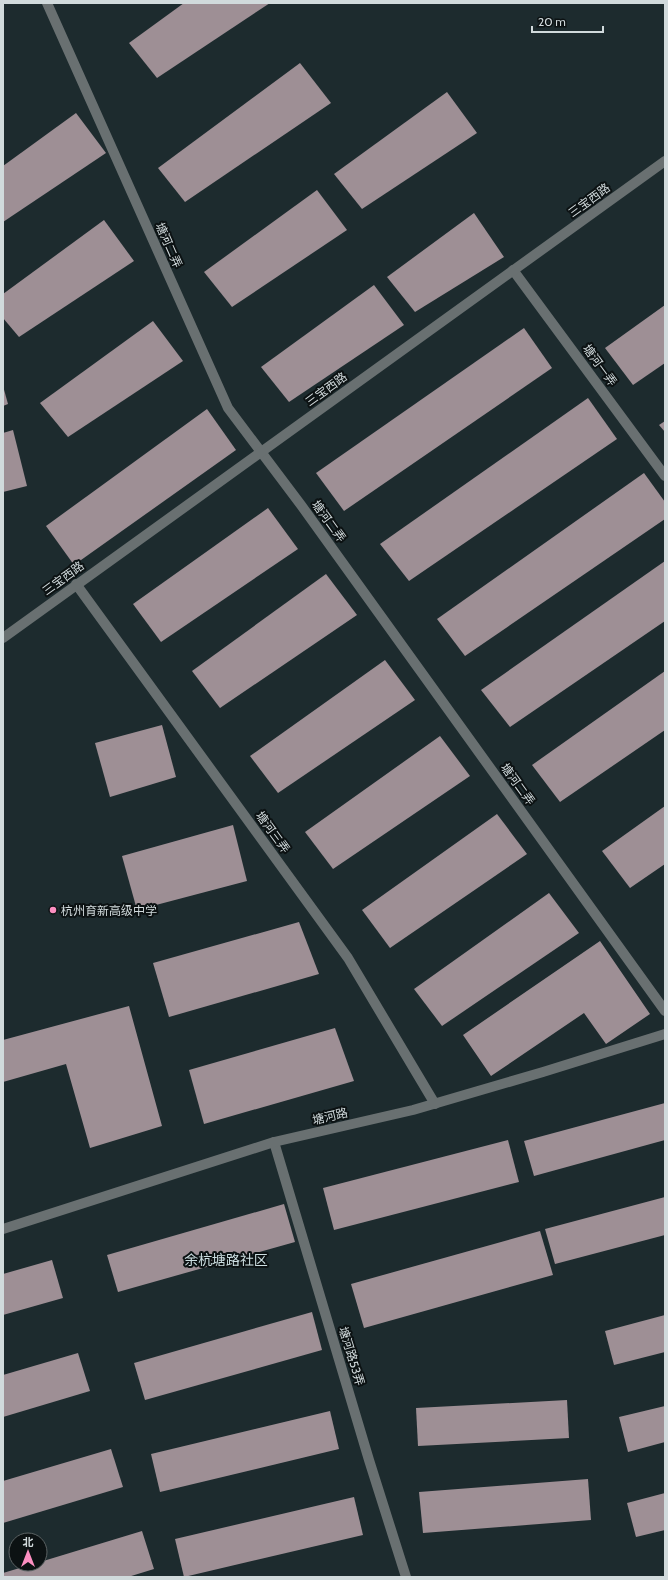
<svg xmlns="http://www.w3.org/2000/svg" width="668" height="1580" font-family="Cabin,'Noto Sans SC',sans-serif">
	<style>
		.building { fill: #9e8f95 }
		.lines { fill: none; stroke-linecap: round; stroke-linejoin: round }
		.minor { stroke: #697071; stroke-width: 10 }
		.poi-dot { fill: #fc8fc1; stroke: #0c1213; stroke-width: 1.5 }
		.labels { text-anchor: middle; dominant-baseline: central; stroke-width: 4; stroke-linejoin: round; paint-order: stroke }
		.street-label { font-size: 12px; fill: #d1dadc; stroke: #0c1213 }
		.poi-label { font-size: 12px; fill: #d1dadc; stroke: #0c1213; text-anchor: start }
		.quarter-label { font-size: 14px; fill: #cddfe2; stroke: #0c1213 }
	</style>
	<rect width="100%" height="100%" fill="#1d2b2e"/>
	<g class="building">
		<path d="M184,3H270L157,78L129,43Z"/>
		<path d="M300,63L331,103L185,202L158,168Z"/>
		<path d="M447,92L477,133L362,209L334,174Z"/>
		<path d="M76,113L106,153L3,222V166Z"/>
		<path d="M317,190L347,230L232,307L204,272Z"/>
		<path d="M474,213L504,257L415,312L387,277Z"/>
		<path d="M104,220L134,261L19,337L3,318V294Z"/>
		<path d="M374,285L404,325L289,402L261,367Z"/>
		<path d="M665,305V363L633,385L605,348Z"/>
		<path d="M153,321L183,361L68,437L40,403Z"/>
		<path d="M524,328L552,368L344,511L316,473Z"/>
		<path d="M3,386L8,404L3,406Z"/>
		<path d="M588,398L617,439L409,581L380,544Z"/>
		<path d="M207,409L236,450L74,565L46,526Z"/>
		<path d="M665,421V432L659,425Z"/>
		<path d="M13,430L27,486L3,492V433Z"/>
		<path d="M644,473L665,502V519L465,656L437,619Z"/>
		<path d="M268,508L298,549L161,642L133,604Z"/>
		<path d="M665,561V621L510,727L481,690Z"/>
		<path d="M326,574L357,615L220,708L192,671Z"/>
		<path d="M385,660L415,700L278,793L250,756Z"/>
		<path d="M665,671V730L560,802L532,765Z"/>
		<path d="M162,725L176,777L110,797L95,743Z"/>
		<path d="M440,736L470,776L333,869L305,832Z"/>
		<path d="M665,806V864L630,888L602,851Z"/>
		<path d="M497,814L527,854L390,948L362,910Z"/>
		<path d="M233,825L247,881L137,910L122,856Z"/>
		<path d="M549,893L579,933L442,1026L414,989Z"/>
		<path d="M299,922L319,974L169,1017L153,963Z"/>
		<path d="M600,941L650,1014L606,1044L584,1013L491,1076L463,1035Z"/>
		<path d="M129,1006L162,1126L90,1148L66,1064L3,1082V1040Z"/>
		<path d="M335,1028L354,1081L204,1124L189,1070Z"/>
		<path d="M665,1103V1140L534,1176L524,1141Z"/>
		<path d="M508,1140L519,1182L334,1230L323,1188Z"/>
		<path d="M665,1197V1235L555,1264L545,1229Z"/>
		<path d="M284,1204L295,1242L118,1292L107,1255Z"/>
		<path d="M540,1231L553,1275L364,1328L351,1284Z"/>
		<path d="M52,1260L63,1298L3,1315V1274Z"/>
		<path d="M312,1312L322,1350L145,1400L134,1363Z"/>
		<path d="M665,1315V1352L614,1365L605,1331Z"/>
		<path d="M78,1353L90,1391L3,1417V1375Z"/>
		<path d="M567,1400L569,1438L418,1446L416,1408Z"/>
		<path d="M665,1406V1442L628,1452L619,1417Z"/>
		<path d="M330,1411L339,1449L160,1492L151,1454Z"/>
		<path d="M111,1449L123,1487L3,1523V1481Z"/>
		<path d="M588,1479L591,1520L423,1533L419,1492Z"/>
		<path d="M665,1493V1530L636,1537L627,1503Z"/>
		<path d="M354,1497L363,1535L184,1577L175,1539Z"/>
		<path d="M142,1531L154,1569L128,1577H3V1573L33,1564H40V1562Z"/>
	</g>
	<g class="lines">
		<g class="minor">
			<path d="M47,3L228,408L301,505L665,1011"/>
			<path d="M513,270L665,476"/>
			<path d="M76,584L348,958L435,1104"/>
			<path d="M3,638L665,161"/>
			<path d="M274,1142L369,1460L406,1577"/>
			<path d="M3,1229L274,1142L413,1110L543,1072L665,1034"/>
		</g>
	</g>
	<circle class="poi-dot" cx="53" cy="910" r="4"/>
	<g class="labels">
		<g class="street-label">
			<text transform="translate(589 200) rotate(-36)">三宝西路</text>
			<text transform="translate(169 245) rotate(66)">塘河二弄</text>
			<text transform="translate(600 365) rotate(54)">塘河一弄</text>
			<text transform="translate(326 389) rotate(-36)">三宝西路</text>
			<text transform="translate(329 521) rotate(54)">塘河二弄</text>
			<text transform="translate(63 578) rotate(-36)">三宝西路</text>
			<text transform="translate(518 784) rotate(54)">塘河二弄</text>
			<text transform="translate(273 832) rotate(54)">塘河三弄</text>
			<text transform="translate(330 1116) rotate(-13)">塘河路</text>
			<text transform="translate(352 1356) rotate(73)">塘河路53弄</text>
		</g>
		<g class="poi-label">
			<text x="61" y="910">杭州育新高级中学</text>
		</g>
		<g class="quarter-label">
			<text x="226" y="1260">余杭塘路社区</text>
		</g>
	</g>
	<rect width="668" height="1580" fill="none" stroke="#d1dadc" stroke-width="8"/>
	<g transform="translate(28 1552)"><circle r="19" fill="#0c1213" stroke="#5b6263"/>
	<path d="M0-3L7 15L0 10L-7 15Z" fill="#fc8fc1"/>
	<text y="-6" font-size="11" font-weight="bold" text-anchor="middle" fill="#d1dadc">北</text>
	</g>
	<path d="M532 26v6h71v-6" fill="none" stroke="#d1dadc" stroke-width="2"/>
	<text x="538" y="26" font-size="12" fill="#d1dadc" stroke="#0c1213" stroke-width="3" paint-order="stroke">20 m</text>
</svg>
